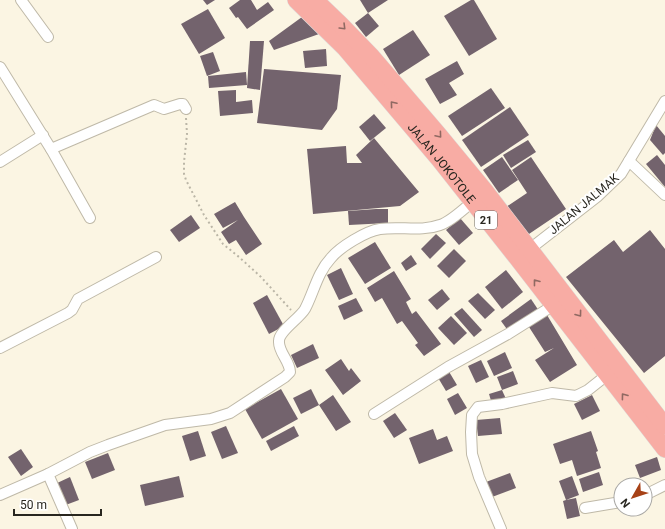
<svg xmlns="http://www.w3.org/2000/svg" width="665" height="529" font-family="Roboto,sans-serif">
	<style>
		.building { fill: #73636d }
		.lines { fill: none; stroke-linecap: round; stroke-linejoin: round }
		.minor-casing { stroke: #bfb9a8; stroke-width: 12 }
		.trunk-casing { stroke: #dddcdb; stroke-width: 18 }
		.path { stroke: #bbb6a7; stroke-width: 2; stroke-dasharray: 2 3; stroke-linecap: butt }
		.minor { stroke: #fff; stroke-width: 10 }
		.trunk { stroke: #f8aca4; stroke-width: 17 }
		.oneway { stroke: #906962 }
		.labels { text-anchor: middle; dominant-baseline: central; stroke-width: 4; stroke-linejoin: round; paint-order: stroke }
		.shield { fill: #fff; stroke: #686762; stroke-width: 1 }
		.shield-label { font-size: 11px; font-weight: bold; fill: #28261f }
		.street-label { font-size: 12px; fill: #28261f; stroke: #fff }
	</style>
	<rect width="100%" height="100%" fill="#fbf5e3"/>
	<g class="building">
		<path d="M203,0H215L207,5Z"/>
		<path d="M240,0H251L257,10L268,2L274,10L247,29L238,17L236,18L229,8Z"/>
		<path d="M360,0H388L368,13Z"/>
		<path d="M471,0H474L497,39L469,56L444,16Z"/>
		<path d="M208,9L225,38L199,54L181,24Z"/>
		<path d="M368,13L379,26L366,37L355,23Z"/>
		<path d="M302,17L319,34L274,50L269,41Z"/>
		<path d="M413,30L430,55L399,75L383,49Z"/>
		<path d="M250,41H264L260,90L247,88Z"/>
		<path d="M326,49L327,66L305,68L303,51Z"/>
		<path d="M213,52L220,71L207,76L200,56Z"/>
		<path d="M457,61L464,74L449,83L457,95L440,104L425,79Z"/>
		<path d="M264,69L341,75L337,109L322,130L257,123Z"/>
		<path d="M246,72L247,85L209,88L208,76Z"/>
		<path d="M491,88L505,108L462,136L448,116Z"/>
		<path d="M236,90V102L252,100L253,113L220,116L218,91Z"/>
		<path d="M510,107L529,135L481,167L462,140Z"/>
		<path d="M374,114L386,128L370,141L359,127Z"/>
		<path d="M656,125L665,136V153L663,155L650,140Z"/>
		<path d="M374,138L419,192L400,206L313,214L307,149L346,146L347,163H362L356,155Z"/>
		<path d="M528,140L536,152L511,168L503,155Z"/>
		<path d="M657,155L665,165V187L646,164Z"/>
		<path d="M502,157L518,180L499,193L483,170Z"/>
		<path d="M531,157L566,209L526,236L506,207L527,193L512,170Z"/>
		<path d="M235,202L244,217L262,244L246,255L236,240L229,244L221,232L238,220L223,228L214,214Z"/>
		<path d="M376,209H388V223L349,225L348,211Z"/>
		<path d="M191,215L200,228L179,242L170,230Z"/>
		<path d="M460,218L473,233L459,245L446,230Z"/>
		<path d="M650,230L665,249V356L644,373L566,277L614,240L623,252Z"/>
		<path d="M436,234L446,243L430,259L421,249Z"/>
		<path d="M375,242L391,268L365,284L348,258Z"/>
		<path d="M454,249L466,261L449,278L437,266Z"/>
		<path d="M411,255L417,264L406,271L401,263Z"/>
		<path d="M341,268L353,294L339,300L327,275Z"/>
		<path d="M506,270L523,292L502,309L485,287Z"/>
		<path d="M394,271L411,299L406,302L412,314L416,311L441,344L424,356L415,345L418,343L402,321L397,324L382,298L375,302L367,288Z"/>
		<path d="M442,289L450,299L437,310L428,300Z"/>
		<path d="M478,293L495,310L485,319L468,301Z"/>
		<path d="M267,295L284,326L269,334L253,303Z"/>
		<path d="M356,298L363,311L344,320L338,306Z"/>
		<path d="M531,299L539,311L509,332L501,321Z"/>
		<path d="M462,308L482,330L474,337L454,314Z"/>
		<path d="M547,315L577,365L550,382L535,360L554,348L545,352L529,327Z"/>
		<path d="M451,316L467,333L454,345L438,328Z"/>
		<path d="M313,344L319,358L297,368L291,355Z"/>
		<path d="M505,352L512,368L494,376L487,361Z"/>
		<path d="M341,359L349,371L351,368L361,381L343,395L325,370Z"/>
		<path d="M481,360L489,377L476,383L468,366Z"/>
		<path d="M448,370L457,385L446,391L437,376Z"/>
		<path d="M513,371L518,384L502,390L497,377Z"/>
		<path d="M281,389L298,419L262,439L245,409Z"/>
		<path d="M311,389L319,405L333,395L351,422L336,431L319,405L301,414L293,398Z"/>
		<path d="M502,390L506,399L492,404L489,394Z"/>
		<path d="M458,393L467,408L455,415L447,399Z"/>
		<path d="M592,395L600,411L582,420L574,404Z"/>
		<path d="M395,413L407,430L394,438L383,421Z"/>
		<path d="M500,418L502,434L478,436L476,420Z"/>
		<path d="M226,426L238,453L222,459L211,432Z"/>
		<path d="M294,426L299,436L271,451L266,441Z"/>
		<path d="M433,429L437,440L447,436L453,451L419,464L409,438Z"/>
		<path d="M198,431L206,456L190,461L182,436Z"/>
		<path d="M591,431L598,451L596,452L601,468L577,476L572,460L560,464L553,444Z"/>
		<path d="M21,449L33,467L21,476L8,457Z"/>
		<path d="M108,453L115,470L92,479L85,462Z"/>
		<path d="M657,457L661,470L640,478L635,465Z"/>
		<path d="M599,472L603,485L583,492L579,479Z"/>
		<path d="M510,473L516,488L492,497L486,482Z"/>
		<path d="M179,476L184,497L145,506L140,485Z"/>
		<path d="M572,476L579,495L566,500L576,498L580,516L567,519L563,501L566,500L559,481Z"/>
		<path d="M70,477L79,500L63,506L55,484Z"/>
	</g>
	<g class="lines">
		<g class="minor-casing">
			<g id="minor">
				<path d="M21,0L48,37"/>
				<path d="M0,67L51,149L90,218"/>
				<path d="M51,149L154,105L164,109L180,104H183L186,109"/>
				<path d="M629,161L665,195"/>
				<path d="M0,162L43,135"/>
				<path d="M526,252L598,196L621,174L665,101"/>
				<path d="M0,348L68,313L72,310L78,299L156,257"/>
				<path d="M374,414L448,367L508,334L554,305"/>
				<path d="M48,474L72,529"/>
				<path d="M0,495L48,474L90,452L108,445L165,425L211,419L230,413L285,377L290,372C290,361 278,352 279,341C279,331 299,319 305,309C314,292 317,273 331,258C340,247 366,231 380,229C400,226 421,232 440,225C450,222 464,209 472,202"/>
				<path d="M645,495L665,485"/>
				<path d="M585,508L621,502"/>
				<path d="M501,529L479,477L472,454L471,432L472,415L478,407L502,404L552,393L576,396L588,390L607,375"/>
			</g>
		</g>
		<g class="trunk-casing">
			<g id="trunk">
				<path id="s1" d="M296,0L345,48L439,159L518,259L665,449"/>
				<path d="M315,0L341,25L372,57L438,134L485,191L665,426"/>
			</g>
		</g>
		<path class="path" d="M186,118L187,134L184,162V174L186,180L204,215L223,244L239,257L261,277L291,310"/>
		<use href="#minor" class="minor"/>
		<use href="#trunk" class="trunk"/>
	</g>
	<defs><path id="oneway-chevron" d="M-2-3.5L2.5 0L-2 3.5" fill="none" stroke-width="1.6" stroke-linecap="round" stroke-linejoin="round"/></defs>
	<g class="oneway">
		<use href="#oneway-chevron" transform="translate(343 27) rotate(45)"/>
		<use href="#oneway-chevron" transform="translate(393 104) rotate(-130)"/>
		<use href="#oneway-chevron" transform="translate(439 135) rotate(50)"/>
		<use href="#oneway-chevron" transform="translate(536 282) rotate(-128)"/>
		<use href="#oneway-chevron" transform="translate(579 314) rotate(53)"/>
		<use href="#oneway-chevron" transform="translate(624 396) rotate(-127)"/>
	</g>
	<g class="labels">
		<rect class="shield" x="475" y="211" width="22" height="18" rx="3"/>
		<g class="shield-label">
			<text x="486" y="220">21</text>
		</g>
		<g class="street-label">
			<text stroke="none"><textPath href="#s1" startOffset="219">JALAN JOKOTOLE</textPath></text>
			<text transform="translate(584 204) rotate(-40)">JALAN JALMAK</text>
		</g>
	</g>
	<g transform="translate(633 497) rotate(231)"><circle r="19" fill="#ffffff" stroke="#a9a8a5"/>
	<path d="M0-3L7 15L0 10L-7 15Z" fill="#a74217"/>
	<text y="-6" font-size="11" font-weight="bold" text-anchor="middle" fill="#28261f">N</text>
	</g>
	<path d="M14 509v6h87v-6" fill="none" stroke="#28261f" stroke-width="2"/>
	<text x="20" y="509" font-size="12" fill="#28261f" stroke="#ffffff" stroke-width="3" paint-order="stroke">50 m</text>
</svg>
